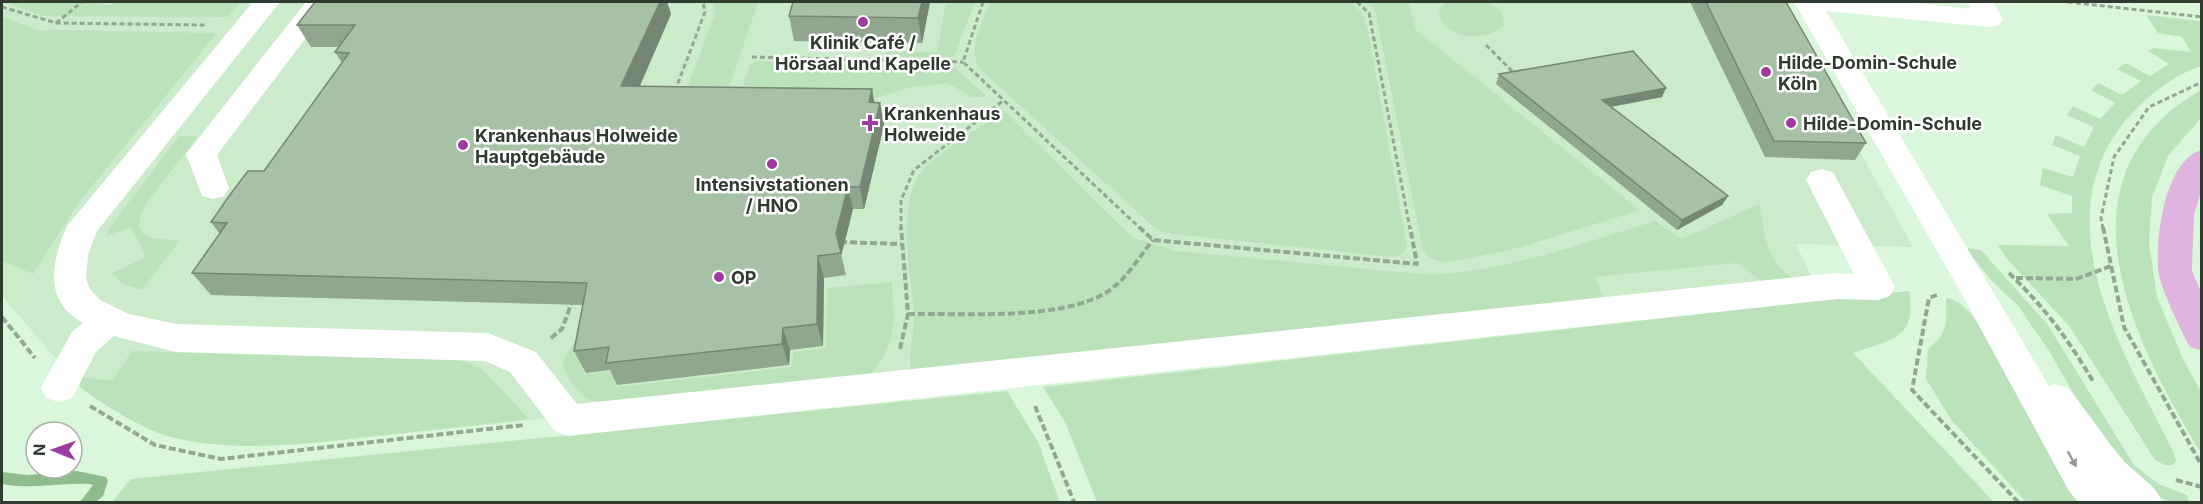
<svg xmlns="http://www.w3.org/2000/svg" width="2203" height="504" font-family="Inter,sans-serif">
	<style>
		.built { fill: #cbebca }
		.green { fill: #bce2bc }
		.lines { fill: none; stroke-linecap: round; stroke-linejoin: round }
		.stream { fill: #8ebc8e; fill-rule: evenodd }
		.path-far1 { stroke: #93a893; stroke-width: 3; stroke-dasharray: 5 3; stroke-linecap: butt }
		.path { stroke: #93a893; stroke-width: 4; stroke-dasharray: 7 3; stroke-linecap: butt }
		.minor { fill: #fff; fill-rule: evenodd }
		.major { fill: #dfb5e0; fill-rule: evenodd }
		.wall { fill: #90a68f }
		.shaded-wall { fill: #758774 }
		.building { fill: #a7c1a6; stroke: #758774; stroke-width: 1.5 }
		.oneway { fill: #989c98 }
		.poi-dot { fill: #9e3ba1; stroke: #fff; stroke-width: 2 }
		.labels { text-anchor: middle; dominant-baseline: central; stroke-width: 5; stroke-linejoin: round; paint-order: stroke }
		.poi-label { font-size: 18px; font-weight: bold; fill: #303a30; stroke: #fff; text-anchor: start }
	</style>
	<rect width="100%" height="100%" fill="#dbf7db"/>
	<path class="built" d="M2,2H1776L1913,247L1796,244L1815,284L333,441L261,445L211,444L165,435L97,400L80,387L2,296Z"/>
	<g class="green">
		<path d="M3,2H86L106,5L118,2H242L227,17L44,16Z"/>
		<path d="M712,2H758L725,100L700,97L688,85L715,14Z"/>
		<path d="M946,2H975L954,56L933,58L885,57L886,51L937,52Z"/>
		<path d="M990,2H1352L1364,16L1368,32L1407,246L1403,254L1392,257L1174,234L1157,230L980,69C966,50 983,22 990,2Z"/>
		<path d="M1365,2H1409L1416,30L1640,210L1522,247L1470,258L1443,262L1430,258L1423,250L1375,10Z"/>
		<path d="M1446,2H1488L1502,12L1504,25C1489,43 1439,40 1439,10Z"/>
		<path d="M2146,15L2201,21V66C2171,76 2142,100 2122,125C2044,227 2125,355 2173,451L2176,461L2173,465H2165L2155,460L2070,327L2007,259L1998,245L2069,246L2047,214L2072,213V196L2040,185L2043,168L2073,177L2080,156L2052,145L2056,135L2084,147L2094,127L2067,115L2073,106L2100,119L2115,103L2091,90L2098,83L2122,95L2141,81L2117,69L2126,63L2150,76L2169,64L2148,51L2153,48L2191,52L2182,37L2158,33Z"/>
		<path d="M2,17L38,30L217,33L79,202L33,274L2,261Z"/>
		<path d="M755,61L942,66L956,68L987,97H971L948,83L911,87L860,103L738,101L750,65Z"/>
		<path d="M2201,90V118L2168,156L2152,197L2149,242L2157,297L2183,359L2201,392V453C2132,339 2050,177 2201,90Z"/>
		<path d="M1004,111L1133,238L1176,251L1431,275C1508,271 1581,244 1655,221L1682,239L1759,204C1766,236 1764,257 1792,278L1761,281L1737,263L1594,277L1604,298L911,370C907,350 916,332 914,311C910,272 895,200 925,168C942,150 982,127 1004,111Z"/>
		<path d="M179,136H198C187,151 175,166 163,181C138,213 119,241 180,240L142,290L123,284L112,273L146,257L131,227L106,236L110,227Z"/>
		<path d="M1966,248L1981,250L2048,325L2134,465L2158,484L2187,495L2189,502H2169L2150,492L2090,422L2049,351L2019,307L1989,278Z"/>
		<path d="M892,282C894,323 899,340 871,373L605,402C600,401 595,401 590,400C580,397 562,373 563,362C565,351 579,339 585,330H591L584,374L618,371L616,387L792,367L793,352L826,348L827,288Z"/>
		<path d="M1909,291C1918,341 1889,339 1853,353L1994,502H1097L1065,422L1043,387Z"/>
		<path d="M1946,298C1984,300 2042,436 2060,470C2067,482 2077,492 2086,502H2026L1952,421L1926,379L1928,349C1948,333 1947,323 1946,298Z"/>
		<path d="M132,351L460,360L481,368L529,419C478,425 426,430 375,436C307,444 234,454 167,436C143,429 100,403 80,387L82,377L112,381Z"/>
		<path d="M1007,391L1038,442L1060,502H112L131,479Z"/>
	</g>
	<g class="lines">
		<path class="stream" d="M77,471L106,477L108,481L103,496L96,502H80L93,485L89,484C59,482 31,490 2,484V472L27,475Z"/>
		<g class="path-far1">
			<path d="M983,2L963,62L1141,229"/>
			<path d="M1357,2L1369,13L1410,229"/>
			<path d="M2068,2L2202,17"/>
			<path d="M2,7L56,23L205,25"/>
			<path d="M56,23L82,2"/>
			<path d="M1486,45L1516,75"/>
			<path d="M752,57L963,62"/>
			<path d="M675,91L705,12L703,2"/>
			<path d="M901,229V200L914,170L1004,100"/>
			<path d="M2103,229L2101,218L2114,157L2149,107L2202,82"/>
		</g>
		<g class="path">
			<path d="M1139,227L1153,240L1417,264L1410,227"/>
			<path d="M2103,227L2124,327L2202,466"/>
			<path d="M840,242L901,244"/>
			<path d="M2009,273C2046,309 2068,339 2094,383"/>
			<path d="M2016,278L2076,279L2111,266"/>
			<path d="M1937,295L1929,298L1912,390L2018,502"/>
			<path d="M908,314C962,313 1062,321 1107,292C1127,279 1139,257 1153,240"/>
			<path d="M2,317L35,358"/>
			<path d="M551,338L562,329L572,302"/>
			<path d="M900,349L908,314L901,227"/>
			<path d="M90,406L155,445L221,459L524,425"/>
			<path d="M1035,406L1074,502"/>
			<path d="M2176,480L2202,487"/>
		</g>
		<g class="minor">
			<path d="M253,2H280L97,231L88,255L86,278L90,289L100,300L129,314L176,324L488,333L536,352L577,404L1836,273L1854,274L1806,180L1811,172L1822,169L1833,172L1895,287L1890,296L1878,300L1836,299L568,436L555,431L510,372L485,361L176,352L114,336L96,352L72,398L59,402L46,398L41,387L72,332L83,323C42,299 52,262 67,226Z"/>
			<path d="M306,2H333L217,155L229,188L224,196L213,199L202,196L186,154Z"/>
			<path d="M1794,2H1908L1970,9L1967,2H1993L2003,19L1999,25L1989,27L1826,11L2049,386L2055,384L2068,388C2087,411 2103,436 2122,459C2135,474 2156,484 2162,502H2078L2069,491L1959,289Z"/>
		</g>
		<path class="major" d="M2202,150V188L2194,215L2192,271L2202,294V351L2190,347C2181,331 2159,285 2158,269C2156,236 2165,160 2202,150Z"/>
	</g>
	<g class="wall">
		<path d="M315,2H667L671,14L640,86L880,103L884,125L864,209H853L841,256L846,275L824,278L823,346L790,350L789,365L617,385L610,370L586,373L574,351L583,305L211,295L192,273L220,234L211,222L264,171L342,63L335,52L339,47H311L297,25Z"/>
		<path d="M930,2L922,43L794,41L789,16Z"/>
		<path d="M1690,2H1786L1866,143L1855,160L1765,157Z"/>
		<path d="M1499,74L1662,97L1612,107L1728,196L1722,205L1677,230L1496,84Z"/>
	</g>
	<g class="shaded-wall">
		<path d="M660,2H667L671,14L630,108L621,86Z"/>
		<path d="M922,2H930L922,43L918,18Z"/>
		<path d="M1666,88L1662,97L1598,109L1602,100Z"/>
		<path d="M872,89L876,111L869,102Z"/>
		<path d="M880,103L884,125L864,209L860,187Z"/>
		<path d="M848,187L853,209L841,256L846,275L836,233Z"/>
		<path d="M1728,196L1722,205L1677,230L1682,220Z"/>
		<path d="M818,256L824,278L823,346L817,324Z"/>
		<path d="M783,328L790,350L789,365L782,344Z"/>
	</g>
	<g class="building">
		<path d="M315,2H660L621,86L872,89L869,102L880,103L860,187H848L836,233L841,253L818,256L817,324L783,328L782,344L606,363L609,347L574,351L587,283L192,273L227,223L211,222L229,196L248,171H264L349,53L335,52L355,25H297Z"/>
		<path d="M793,2H922L918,18L789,16Z"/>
		<path d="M1706,2H1786L1866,143L1774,141Z"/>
		<path d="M1633,51L1666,88L1602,100L1728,196L1682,220L1499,74Z"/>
	</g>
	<defs><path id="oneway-solid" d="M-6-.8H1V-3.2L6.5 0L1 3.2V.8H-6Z" transform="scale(1.5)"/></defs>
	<use class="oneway" href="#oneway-solid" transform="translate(2072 459) rotate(61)"/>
	<g class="poi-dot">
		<circle cx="863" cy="22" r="6"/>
		<circle cx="1766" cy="72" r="6"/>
		<path d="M867 114h6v6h6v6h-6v6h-6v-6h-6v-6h6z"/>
		<circle cx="1791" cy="123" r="6"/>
		<circle cx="463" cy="145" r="6"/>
		<circle cx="772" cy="164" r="6"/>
		<circle cx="719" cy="277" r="6"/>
	</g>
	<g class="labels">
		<g class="poi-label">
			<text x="863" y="42" text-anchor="middle">Klinik Café /<tspan x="863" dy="21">Hörsaal und Kapelle</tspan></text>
			<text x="1778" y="62">Hilde-Domin-Schule<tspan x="1778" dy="21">Köln</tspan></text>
			<text x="884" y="113">Krankenhaus<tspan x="884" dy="21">Holweide</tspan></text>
			<text x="1803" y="123">Hilde-Domin-Schule</text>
			<text x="475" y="135">Krankenhaus Holweide<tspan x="475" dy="21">Hauptgebäude</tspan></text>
			<text x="772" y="184" text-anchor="middle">Intensivstationen<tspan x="772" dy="21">/ HNO</tspan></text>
			<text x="731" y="277">OP</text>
		</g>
	</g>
	<rect width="2203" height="504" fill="none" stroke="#303a30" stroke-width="6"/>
	<g transform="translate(54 450) rotate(271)"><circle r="28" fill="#ffffff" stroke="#acb0ac" stroke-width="1.5"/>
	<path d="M0-4.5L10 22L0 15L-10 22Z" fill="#9e3ba1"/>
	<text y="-9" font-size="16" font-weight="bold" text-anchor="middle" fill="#303a30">N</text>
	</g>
</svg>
